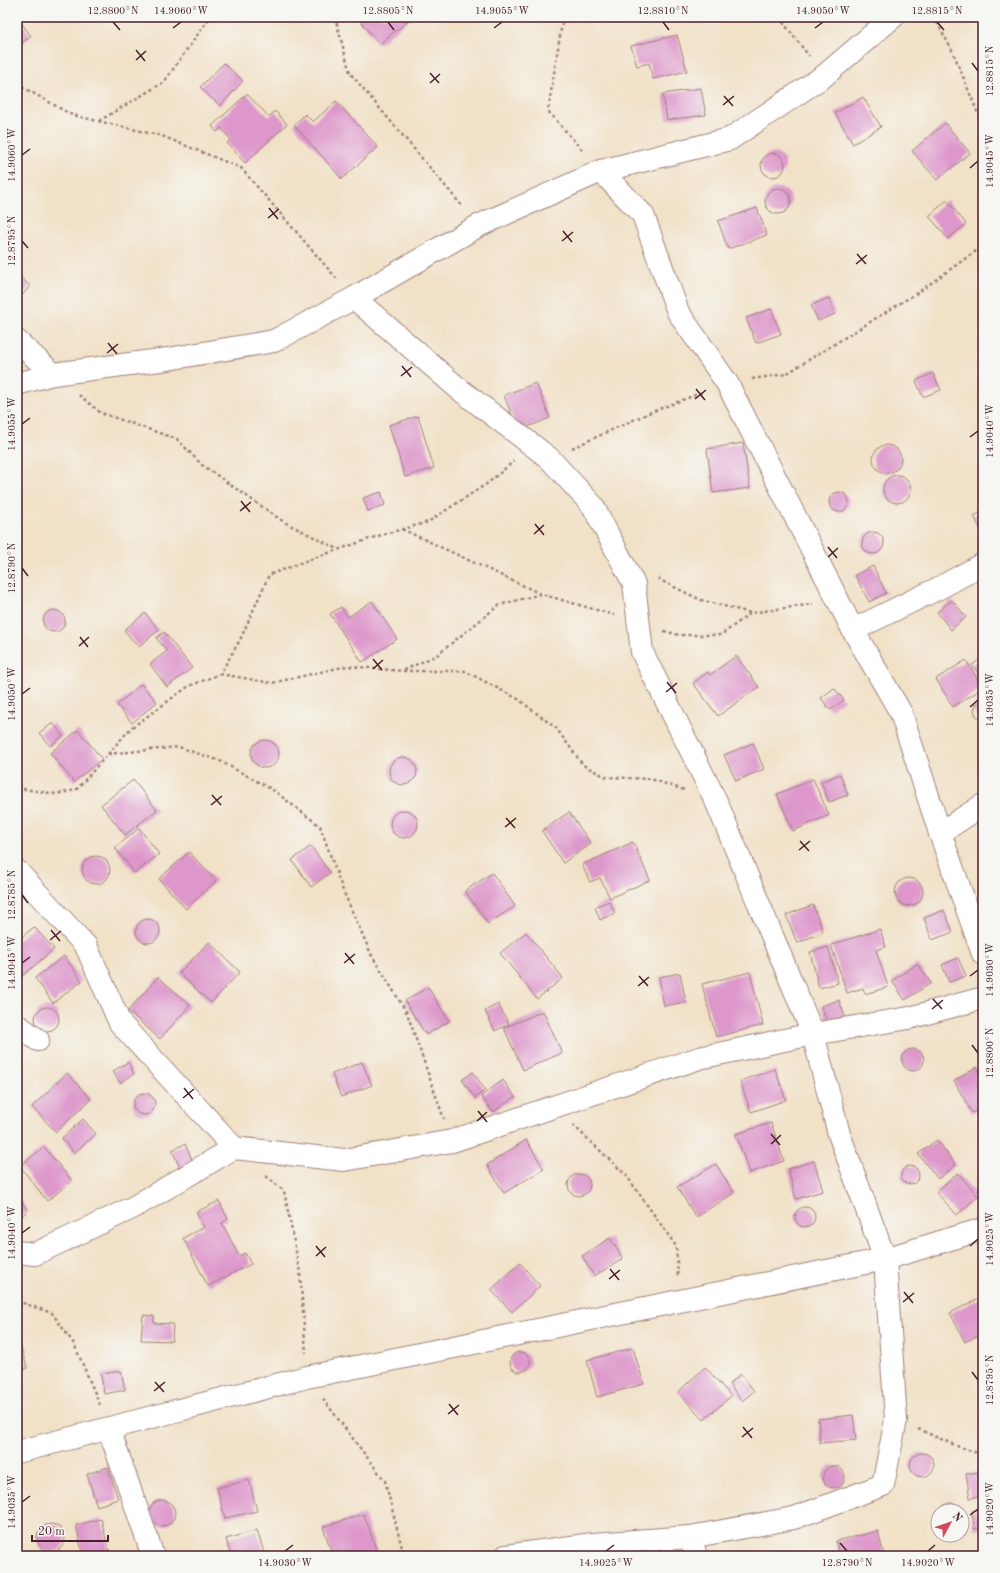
<svg xmlns="http://www.w3.org/2000/svg" width="1000" height="1573" font-family="'Old Standard TT',serif">
	<style>
		.building { fill: #dd97cb }
		.lines { fill: none; stroke-linecap: round; stroke-linejoin: round }
		.minor-casing { stroke: #9e8079; stroke-width: 24 }
		.path { stroke: #9e8079; stroke-width: 2.5; stroke-dasharray: 3 3; stroke-linecap: butt }
		.minor { stroke: #fff; stroke-width: 22 }
		.ticks { fill: none; stroke: #4a1f2b; stroke-width: 1.5 }
		.neatline { fill: none; stroke: #4a1f2b; stroke-width: 1.5 }
		.ticks-label { font-size: 10px; text-anchor: middle; fill: #4a1f2b }
	</style>
	<rect width="100%" height="100%" fill="#f6f6f2"/>
	<filter id="ink" filterUnits="userSpaceOnUse"><feTurbulence type="fractalNoise" baseFrequency=".025" numOctaves="2"/><feDisplacementMap in="SourceGraphic" scale="8" xChannelSelector="R" yChannelSelector="G"/><feConvolveMatrix kernelMatrix="1 2 1 2 8 2 1 2 1" color-interpolation-filters="sRGB"/></filter>
	<filter id="wash" filterUnits="userSpaceOnUse"><feTurbulence type="fractalNoise" baseFrequency=".012" numOctaves="4" result="noise"/><feDisplacementMap in="SourceGraphic" scale="16" xChannelSelector="R" yChannelSelector="G"/><feGaussianBlur stdDeviation="0.9" result="paint"/><feColorMatrix in="noise" values="0 0 0 0 0 0 0 0 0 0 0 0 0 0 0 0 0 1.4 0 .05"/><feComposite in="paint" operator="in"/></filter>
	<g filter="url(#wash)">
		<rect width="100%" height="100%" fill="#f1e1c7"/>
		<g id="blocks">
			<g class="building">
				<path d="M17,17L31,36L17,47Z"/>
				<path d="M357,17H413L379,44Z"/>
				<path d="M677,35L687,71L653,79L649,63L637,66L631,46Z"/>
				<path d="M224,63L243,81L220,106L200,87Z"/>
				<path d="M701,88L706,115L667,120L663,94Z"/>
				<path d="M247,94L269,117L275,111L287,124L245,163L227,143L231,140L221,128L217,132L212,126Z"/>
				<path d="M863,97L881,127L853,144L835,113Z"/>
				<path d="M336,101L378,147L342,179L294,125L305,114L313,122Z"/>
				<path d="M945,123L970,153L937,180L912,151Z"/>
				<circle cx="773" cy="165" r="12"/>
				<circle cx="778" cy="201" r="13"/>
				<path d="M947,200L966,224L948,239L929,216Z"/>
				<path d="M757,208L767,235L728,249L718,221Z"/>
				<path d="M19,276L30,286L20,298L17,296V278Z"/>
				<path d="M829,298L835,314L818,321L811,305Z"/>
				<path d="M771,309L781,334L756,343L746,318Z"/>
				<path d="M933,373L941,390L923,397L916,381Z"/>
				<path d="M536,383L550,418L518,431L504,395Z"/>
				<path d="M418,416L434,468L405,477L389,425Z"/>
				<path d="M743,443L750,488L713,493L707,449Z"/>
				<circle cx="887" cy="459" r="14"/>
				<circle cx="897" cy="489" r="14"/>
				<circle cx="839" cy="502" r="10"/>
				<path d="M381,492L385,505L368,511L363,498Z"/>
				<path d="M983,511V535L974,516Z"/>
				<circle cx="873" cy="543" r="11"/>
				<path d="M873,566L886,593L869,602L855,575Z"/>
				<path d="M952,600L966,617L951,630L937,612Z"/>
				<path d="M372,601L397,639L362,662L330,614L341,607L348,617Z"/>
				<circle cx="54" cy="621" r="11"/>
				<path d="M145,613L159,630L138,647L124,630Z"/>
				<path d="M164,632L192,668L167,687L150,664L167,651L156,638Z"/>
				<path d="M736,656L759,687L718,716L693,683L708,672L710,675Z"/>
				<path d="M983,657V680L972,665Z"/>
				<path d="M966,660L983,688L953,707L936,679Z"/>
				<path d="M141,684L157,702L132,723L117,705Z"/>
				<path d="M834,688L844,700L830,710L821,698Z"/>
				<path d="M982,700H983V720L976,716L974,710L976,704Z"/>
				<path d="M53,723L63,736L50,746L39,733Z"/>
				<path d="M78,730L102,759L74,782L50,753Z"/>
				<circle cx="265" cy="754" r="14"/>
				<path d="M753,743L764,769L736,781L724,755Z"/>
				<circle cx="403" cy="771" r="14"/>
				<path d="M840,774L848,795L829,802L821,782Z"/>
				<path d="M813,779L829,815L793,831L777,794Z"/>
				<path d="M133,780L157,810L125,835L101,805Z"/>
				<circle cx="404" cy="824" r="14"/>
				<path d="M569,812L591,844L563,863L542,831Z"/>
				<path d="M139,828L159,854L135,873L115,848Z"/>
				<path d="M633,842L650,880L610,898L600,878L590,882L582,865Z"/>
				<path d="M311,846L330,873L311,887L292,860Z"/>
				<path d="M189,852L216,881L186,909L159,879Z"/>
				<circle cx="96" cy="870" r="14"/>
				<path d="M492,873L515,906L488,924L465,891Z"/>
				<circle cx="909" cy="892" r="14"/>
				<path d="M609,901L615,913L600,920L595,907Z"/>
				<path d="M813,905L823,932L797,943L786,915Z"/>
				<path d="M944,910L953,932L932,940L924,918Z"/>
				<circle cx="148" cy="931" r="12"/>
				<path d="M34,927L54,949L20,978L17,975V941Z"/>
				<path d="M880,929L886,947L876,950L888,987L865,994L863,988L847,993L831,945Z"/>
				<path d="M526,932L563,978L537,999L500,953Z"/>
				<path d="M209,942L240,972L211,1003L179,973Z"/>
				<path d="M828,947L838,983L819,988L810,952Z"/>
				<path d="M64,956L82,981L53,1003L35,978Z"/>
				<path d="M958,958L966,976L949,982L942,965Z"/>
				<path d="M917,964L931,983L905,1000L892,981Z"/>
				<path d="M750,972L763,1025L716,1037L702,984Z"/>
				<path d="M680,973L686,1002L664,1006L659,977Z"/>
				<path d="M158,977L190,1005L160,1039L128,1011Z"/>
				<path d="M428,987L449,1021L426,1035L405,1001Z"/>
				<path d="M839,1000L846,1020L829,1026L821,1006Z"/>
				<path d="M498,1004L509,1024L495,1031L485,1011Z"/>
				<circle cx="47" cy="1019" r="12"/>
				<path d="M543,1011L562,1053L523,1070L504,1028Z"/>
				<circle cx="913" cy="1060" r="11"/>
				<path d="M128,1062L134,1074L120,1083L113,1071Z"/>
				<path d="M362,1062L372,1085L341,1097L332,1074Z"/>
				<path d="M977,1067L983,1079V1107L972,1113L954,1081Z"/>
				<path d="M775,1069L786,1100L751,1112L740,1081Z"/>
				<path d="M473,1072L485,1090L475,1098L462,1080Z"/>
				<path d="M67,1073L91,1099L56,1132L32,1107Z"/>
				<path d="M503,1080L515,1097L493,1112L481,1096Z"/>
				<circle cx="144" cy="1104" r="11"/>
				<path d="M83,1119L96,1134L74,1153L62,1138Z"/>
				<path d="M771,1123L784,1161L749,1173L736,1134Z"/>
				<path d="M526,1140L544,1169L504,1193L487,1165Z"/>
				<path d="M937,1140L956,1165L938,1179L918,1154Z"/>
				<path d="M185,1144L194,1164L181,1170L172,1150Z"/>
				<path d="M44,1147L72,1181L47,1201L20,1166Z"/>
				<path d="M814,1161L823,1191L796,1199L788,1169Z"/>
				<path d="M716,1164L734,1193L696,1217L677,1187Z"/>
				<circle cx="910" cy="1175" r="9"/>
				<path d="M958,1173L978,1196L957,1215L936,1192Z"/>
				<circle cx="579" cy="1185" r="11"/>
				<path d="M20,1199L28,1211L17,1219V1201Z"/>
				<path d="M219,1201L228,1219L222,1223L239,1256L245,1253L251,1264L208,1286L183,1238L204,1227L196,1212Z"/>
				<circle cx="805" cy="1217" r="10"/>
				<path d="M610,1238L623,1259L594,1276L582,1256Z"/>
				<path d="M520,1263L540,1286L512,1312L491,1290Z"/>
				<path d="M983,1297V1333L965,1342L950,1313Z"/>
				<path d="M143,1315L154,1316V1323L173,1324L172,1341L141,1340Z"/>
				<path d="M19,1340L27,1368L17,1371V1341Z"/>
				<path d="M633,1348L644,1384L597,1397L587,1360Z"/>
				<circle cx="520" cy="1362" r="10"/>
				<path d="M705,1367L731,1396L704,1420L678,1392Z"/>
				<path d="M121,1371L125,1390L104,1394L101,1374Z"/>
				<path d="M741,1374L754,1391L742,1401L729,1384Z"/>
				<path d="M853,1415L856,1440L820,1443L818,1419Z"/>
				<circle cx="922" cy="1465" r="12"/>
				<circle cx="834" cy="1477" r="11"/>
				<path d="M108,1467L118,1499L97,1506L87,1474Z"/>
				<path d="M978,1472L981,1496L970,1498L966,1474Z"/>
				<path d="M249,1480L257,1511L225,1518L217,1488Z"/>
				<circle cx="162" cy="1513" r="13"/>
				<path d="M950,1503L956,1504L960,1508L962,1511H940L944,1505Z"/>
				<path d="M983,1509V1528L974,1529L972,1511Z"/>
				<path d="M364,1514L377,1552L364,1556H333L323,1527Z"/>
				<path d="M101,1519L109,1551L83,1556L76,1525Z"/>
				<circle cx="51" cy="1538" r="14"/>
				<path d="M257,1530L265,1556H231L226,1539Z"/>
				<path d="M878,1531L884,1556H839L836,1541Z"/>
			</g>
		</g>
	</g>
	<g filter="url(#ink)">
		<use href="#blocks" fill-opacity="0" stroke="#9e8079" stroke-width="1"/>
		<g class="lines">
			<g class="minor-casing">
				<g id="minor">
					<path d="M601,171L643,215L678,312L727,383L853,630L901,713L940,833L983,954"/>
					<path d="M354,298L459,389L549,458L593,506L634,584L642,652L716,801L813,1034L839,1134L885,1259L896,1420L883,1485L794,1518L690,1537L593,1544L506,1556"/>
					<path d="M17,341L53,374"/>
					<path d="M17,384L53,374L168,359L274,341L354,298L478,226L601,171L730,139L824,76L893,17"/>
					<path d="M853,630L941,587L983,564"/>
					<path d="M940,833L983,805"/>
					<path d="M17,871L86,946L120,1023L234,1148"/>
					<path d="M17,1025L38,1040"/>
					<path d="M17,1252L35,1254L134,1207L234,1148L344,1160L452,1141L699,1058L813,1034L909,1018L983,998"/>
					<path d="M109,1429L153,1556"/>
					<path d="M17,1452L307,1377L885,1259L983,1229"/>
					<path d="M690,1537L696,1556"/>
				</g>
			</g>
			<g class="path">
				<path d="M335,17L350,73L463,207"/>
				<path d="M563,17L548,111L584,152"/>
				<path d="M779,17L809,56"/>
				<path d="M934,17L953,52L983,126"/>
				<path d="M17,84L72,115L162,136L241,168L337,279"/>
				<path d="M99,121L164,82L210,17"/>
				<path d="M983,123L982,87L983,74"/>
				<path d="M752,379L786,374L920,291L983,246"/>
				<path d="M79,395L101,413L177,439L202,465L284,522L338,549"/>
				<path d="M572,448L649,413L703,392"/>
				<path d="M402,529L541,594"/>
				<path d="M658,578L662,581L701,600L751,613L813,604"/>
				<path d="M664,631L679,635H721L751,613"/>
				<path d="M404,670L437,655L499,605L541,594L614,615"/>
				<path d="M220,674L272,683L347,666L402,671H465L518,699L556,728L583,765L606,777L651,779L684,790"/>
				<path d="M108,754L179,747L220,761L273,790L320,826L342,888L371,954L407,1013L444,1119"/>
				<path d="M17,788L56,794L76,790L131,728L189,686L220,674L240,640L269,575L308,560L378,536L428,522L488,483L514,461"/>
				<path d="M573,1125L626,1175L676,1246L678,1277"/>
				<path d="M266,1176L284,1191L300,1272L306,1353"/>
				<path d="M17,1301L52,1313L74,1344L100,1405"/>
				<path d="M323,1399L385,1481L404,1556"/>
				<path d="M918,1429L957,1446L983,1455"/>
			</g>
			<use href="#minor" class="minor"/>
		</g>
	</g>
	<path class="ticks" d="M113,22L120,30M388,22L394,30M663,22L669,30M937,22L944,30M173,28L181,22M494,28L502,22M815,28L823,22M136,50L145,61M136,60L146,51M972,63L978,71M430,73L439,83M430,83L440,74M724,96L733,106M723,105L734,96M22,155L30,149M970,168L978,161M269,208L278,219M268,218L279,209M563,231L572,242M22,241L28,248M562,241L573,232M857,254L866,264M856,264L867,255M108,343L117,354M107,353L118,344M402,366L411,377M401,376L412,367M696,389L705,400M695,399L706,390M22,424L30,418M970,437L978,431M241,501L250,512M240,511L251,502M535,524L544,535M534,534L544,525M828,547L837,558M828,557L838,548M22,568L28,576M80,637L88,647M79,646L89,637M373,659L382,670M373,669L383,660M667,682L676,693M666,692L677,683M22,694L30,688M970,707L978,700M212,795L221,805M211,805L222,796M506,818L515,828M505,827L516,818M800,841L809,851M799,850L810,841M22,895L28,903M51,930L60,941M50,940L61,931M345,953L354,964M22,963L30,957M344,963L355,954M639,976L648,986M970,976L978,970M638,986L649,977M933,999L942,1009M932,1009L943,1000M972,1045L978,1053M184,1088L193,1099M183,1098L194,1089M478,1111L487,1122M477,1121L487,1112M771,1134L780,1145M771,1144L781,1135M22,1233L30,1227M316,1246L325,1257M970,1246L978,1239M316,1256L326,1247M610,1269L619,1280M609,1279L620,1270M904,1292L913,1303M903,1302L914,1293M972,1372L978,1380M155,1382L164,1392M154,1391L165,1382M449,1404L458,1415M448,1414L459,1405M743,1427L752,1438M742,1437L753,1428M22,1502L30,1496M970,1515L978,1509M840,1543L847,1551M285,1551L293,1545M606,1551L614,1545M928,1551L935,1545"/>
	<rect width="1000" height="1573" fill="none" stroke="#f6f6f2" stroke-width="44"/>
	<g transform="translate(950 1523) rotate(50)"><circle r="19" fill="#f6f6f2" stroke="#b1a0a2"/>
	<path d="M0-3L7 15L0 10L-7 15Z" fill="#d1495b"/>
	<text y="-6" font-size="11" font-weight="bold" text-anchor="middle" fill="#4a1f2b">N</text>
	</g>
	<path d="M32 1535v6h76v-6" fill="none" stroke="#4a1f2b" stroke-width="2"/>
	<text x="38" y="1535" font-size="12" fill="#4a1f2b" stroke="#f6f6f2" stroke-width="3" paint-order="stroke">20 m</text>
	<rect x="22" y="22" width="956" height="1529" class="neatline"/>
	<g class="ticks-label">
		<text x="113" y="14">12.8800°N</text>
		<text x="181" y="14">14.9060°W</text>
		<text x="388" y="14">12.8805°N</text>
		<text x="502" y="14">14.9055°W</text>
		<text x="663" y="14">12.8810°N</text>
		<text x="823" y="14">14.9050°W</text>
		<text x="937" y="14">12.8815°N</text>
		<text transform="translate(989 71) rotate(-90)" y="4">12.8815°N</text>
		<text transform="translate(11 155) rotate(-90)" y="4">14.9060°W</text>
		<text transform="translate(989 161) rotate(-90)" y="4">14.9045°W</text>
		<text transform="translate(11 241) rotate(-90)" y="4">12.8795°N</text>
		<text transform="translate(11 424) rotate(-90)" y="4">14.9055°W</text>
		<text transform="translate(989 431) rotate(-90)" y="4">14.9040°W</text>
		<text transform="translate(11 568) rotate(-90)" y="4">12.8790°N</text>
		<text transform="translate(11 694) rotate(-90)" y="4">14.9050°W</text>
		<text transform="translate(989 700) rotate(-90)" y="4">14.9035°W</text>
		<text transform="translate(11 895) rotate(-90)" y="4">12.8785°N</text>
		<text transform="translate(11 963) rotate(-90)" y="4">14.9045°W</text>
		<text transform="translate(989 970) rotate(-90)" y="4">14.9030°W</text>
		<text transform="translate(989 1053) rotate(-90)" y="4">12.8800°N</text>
		<text transform="translate(11 1233) rotate(-90)" y="4">14.9040°W</text>
		<text transform="translate(989 1239) rotate(-90)" y="4">14.9025°W</text>
		<text transform="translate(989 1380) rotate(-90)" y="4">12.8795°N</text>
		<text transform="translate(11 1502) rotate(-90)" y="4">14.9035°W</text>
		<text transform="translate(989 1509) rotate(-90)" y="4">14.9020°W</text>
		<text x="285" y="1566">14.9030°W</text>
		<text x="606" y="1566">14.9025°W</text>
		<text x="847" y="1566">12.8790°N</text>
		<text x="928" y="1566">14.9020°W</text>
	</g>
</svg>
